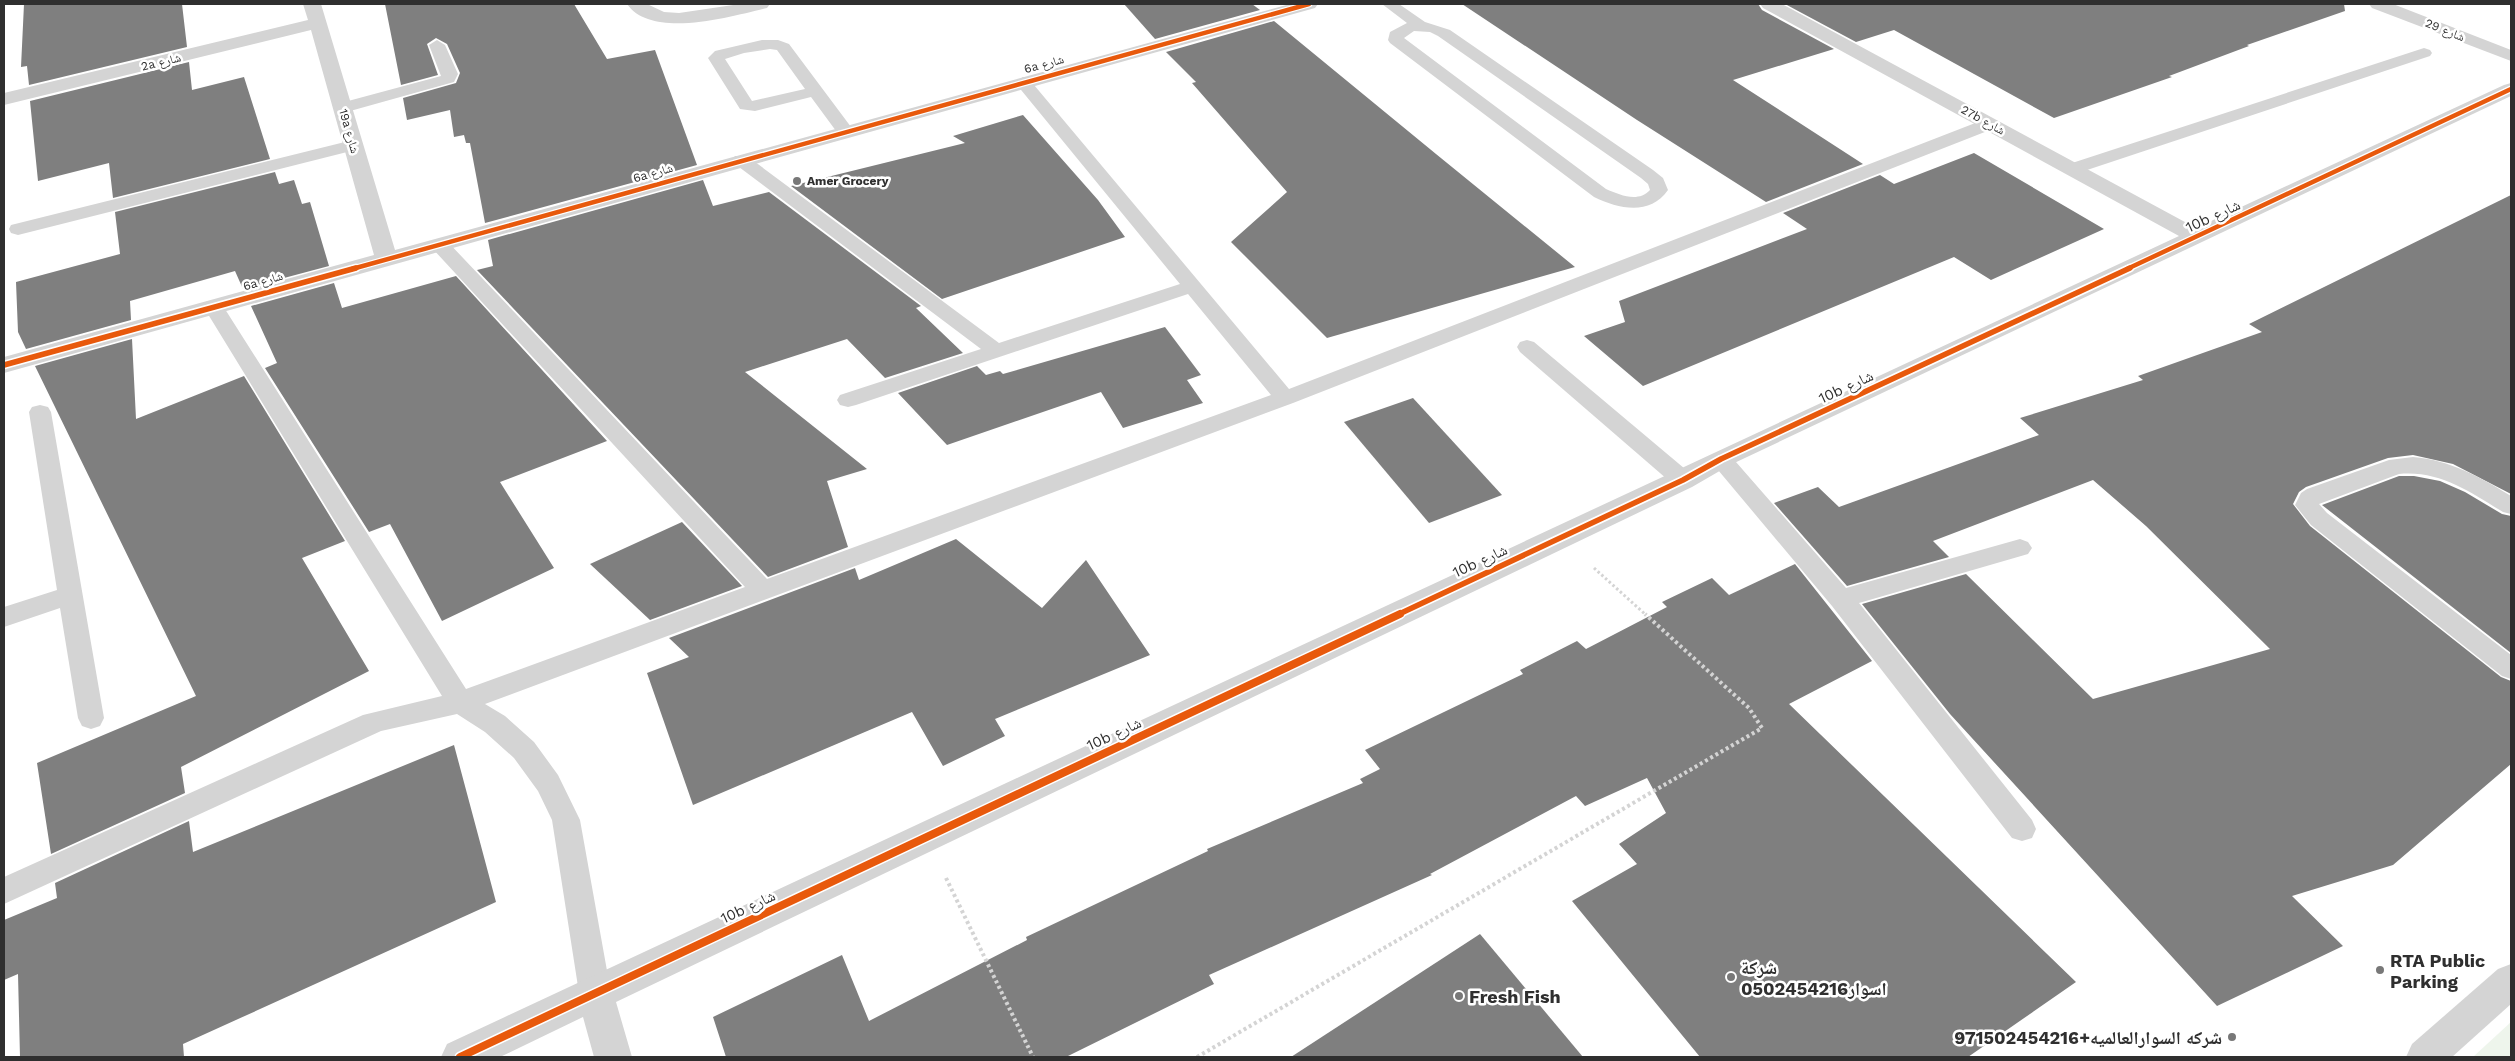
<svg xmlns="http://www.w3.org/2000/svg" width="2515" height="1061" font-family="'Work Sans','Noto Naskh Arabic',sans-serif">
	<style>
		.green { fill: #eef5ec }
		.building { fill: #7f7f7f }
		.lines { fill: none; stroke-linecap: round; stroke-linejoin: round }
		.path-far1 { stroke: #d4d4d4; stroke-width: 3; stroke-dasharray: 2.5 2.5; stroke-linecap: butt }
		.path { stroke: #d4d4d4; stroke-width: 4; stroke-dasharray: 3 3; stroke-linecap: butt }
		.service { fill: #d4d4d4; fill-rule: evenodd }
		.minor { fill: #d4d4d4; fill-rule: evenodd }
		.tertiary { fill: #d4d4d4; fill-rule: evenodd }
		.cycleway-far2-casing { stroke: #fff; stroke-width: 7 }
		.cycleway-far1-casing { stroke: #fff; stroke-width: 9 }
		.cycleway-casing { stroke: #fff; stroke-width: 11 }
		.cycleway-far2 { stroke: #e8590c; stroke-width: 4.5 }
		.cycleway-far1 { stroke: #e8590c; stroke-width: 5.5 }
		.cycleway { stroke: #e8590c; stroke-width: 8 }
		.poi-dot { fill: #787878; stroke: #fff; stroke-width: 2 }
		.labels { text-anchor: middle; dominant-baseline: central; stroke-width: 5; stroke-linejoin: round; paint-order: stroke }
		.far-street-label { font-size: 12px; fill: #2f2f2f; stroke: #fff }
		.far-poi-label { font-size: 12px; font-weight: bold; fill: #2f2f2f; stroke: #fff; text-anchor: start }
		.street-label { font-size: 15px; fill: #2f2f2f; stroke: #fff }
		.near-poi-label { font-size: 18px; font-weight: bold; fill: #2f2f2f; stroke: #fff; text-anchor: start }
	</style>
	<rect width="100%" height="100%" fill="#fff"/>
	<path class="green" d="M2511,1022V1057H2473Z"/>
	<g class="building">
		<path d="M24,4H182L187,47L29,85L27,66L21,67Z"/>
		<path d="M385,4H574L607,59L655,50L697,165L485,223L470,143H466L464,135L454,137L450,110L407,120L403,98L456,83L460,73L447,44L436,38L427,44L438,75L401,85Z"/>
		<path d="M1124,4H1252L1260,10L1155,39Z"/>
		<path d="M1462,4H1758L1762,10L1834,49L1733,80L1863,164L1766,202L1637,120Z"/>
		<path d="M1785,4H2344L2345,11L2247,45L2249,46L2169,76L2172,77L2054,118L1894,30L1856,42Z"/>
		<path d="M1274,21L1436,154L1575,267L1327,338L1231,242L1287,192L1192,83L1196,82L1166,52Z"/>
		<path d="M189,62L192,90L244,77L270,159L113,198L109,163L38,181L30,101Z"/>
		<path d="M1023,115L1098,200L1125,237L942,299L791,186L965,143L953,136Z"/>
		<path d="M1974,153L2104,229L1991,280L1954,257L1643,386L1584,336L1625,322L1619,301L1807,229L1783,213L1880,175L1894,184Z"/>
		<path d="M275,172L279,184L294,180L302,204L310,202L329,266L243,289L235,271L130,301L131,320L26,349L18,332L16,282L120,254L115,212Z"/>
		<path d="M703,180L713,206L769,192L921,306L916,308L963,353L885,378L847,339L745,372L867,469L827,481L848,547L768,577L477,270L493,266L488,240Z"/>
		<path d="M2511,195V494L2453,464L2413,455L2388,458L2306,487L2299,492L2293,504L2310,526L2501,677L2511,681V764L2393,865L2292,896L2343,946L2217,1006L1950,714L1862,604L1966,574L2093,699L2270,649L2146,526L2093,480L1933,541L1949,557L1847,586L1774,503L1818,487L1839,507L2039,435L2020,418L2143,380L2138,376L2262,332L2249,324Z"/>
		<path d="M456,276L607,441L500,482L554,568L442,621L390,524L369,532L265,368L277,363L251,306L334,283L342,308Z"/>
		<path d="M1165,327L1201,375L1187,380L1203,403L1123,428L1101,392L947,445L898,393L977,366L986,375L1000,371L1003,374Z"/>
		<path d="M132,339L136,419L244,376L345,541L302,558L369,671L181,767L185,793L51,854L37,763L196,696L35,366Z"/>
		<path d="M1413,398L1502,495L1429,523L1344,422Z"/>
		<path d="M2399,476H2414L2440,481L2465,492L2502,514L2511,516V653L2322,505Z"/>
		<path d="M682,522L742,586L650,620L590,564Z"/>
		<path d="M956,539L1042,608L1086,560L1150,655L995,719L1005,736L943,766L912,712L693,805L647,673L689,657L669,638L855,568L859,580Z"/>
		<path d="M1795,564L1872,661L1789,704L2076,982L1968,1057H1700L1572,901L1637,864L1619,844L1666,813L1647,778L1585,806L1576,796L1430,874L1432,875L1209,975L1214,984L1066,1057H726L713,1017L842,955L869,1021L1027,940L1026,937L1208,851L1207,849L1363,783L1360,779L1380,769L1365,750L1523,674L1520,670L1577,641L1586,649L1667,607L1662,602L1712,578L1729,595Z"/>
		<path d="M454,745L496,902L183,1044L184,1057H20L18,974L4,980V920L57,898L55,883L189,821L193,852Z"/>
		<path d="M1480,934L1583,1057H1291Z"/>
	</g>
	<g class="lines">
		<path class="path-far1" d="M1594,568L1646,615"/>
		<g class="path">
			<path d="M946,878L1033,1057"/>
			<path d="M1197,1057L1762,728L1749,708L1645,614"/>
		</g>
		<g class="service">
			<path d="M1382,4H1399L1425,22L1450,30L1653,170L1663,178L1668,190C1650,216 1619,209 1594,197L1390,43L1388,40L1390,32L1407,23ZM1414,31L1430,32L1438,36L1641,178L1648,184L1650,190C1638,203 1620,195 1606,189L1404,38Z"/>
			<path d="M437,40L445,45L458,74L454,82L343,113L337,112L335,108L337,104L441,76L429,45Z"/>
			<path d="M762,40H778L789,44L854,131L851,135H839L811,97L755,111L740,109L708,58L715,51ZM770,49L777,50L805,89L752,101L725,59L744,53Z"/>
			<path d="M2424,48L2430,50L2432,53L2430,56L2078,173H2066L2063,169L2066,165Z"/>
			<path d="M1023,77L1029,79L1289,389L1983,120H1995L1998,124L1995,128L1293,403L485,704L505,716L534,742L558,775L580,820L611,993L606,1003L595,1008L584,1003L579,993L552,820L538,791L514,758L485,732L457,714L381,731L4,904V877L363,715L442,696L203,306L206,302L213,300L220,302L223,306L466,689L745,587L432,248L429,244L432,240H446L767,579L1271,395L1188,294L856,405L848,407L840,405L837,400L840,395L981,349L735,164L732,160L735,156H747L999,343L1180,284L1017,85L1015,82Z"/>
			<path d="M353,140L359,141L362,145L359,149L18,235L11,233L9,229L11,225Z"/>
			<path d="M1527,340L1534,342L1691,474L1694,480L1691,486L1683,488L1675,486L1520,352L1517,347L1520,342Z"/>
			<path d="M40,405L48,407L51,412L104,718L100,726L91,729L82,726L78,718L60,608L4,627V607L57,590L29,412L32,407Z"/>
			<path d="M1721,451L1729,454L1846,588L2020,539L2028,542L2032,548L2028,554L1859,603L2032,820L2036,829L2032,838L2022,841L2012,838L1832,606L1713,464L1710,459L1713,454Z"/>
			<path d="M2413,457C2450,460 2480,477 2511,496V514L2503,512C2470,492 2439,470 2399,474L2319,504L2327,513L2511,655V679L2502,676L2311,525L2295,505L2301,493L2307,489L2389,460Z"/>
		</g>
		<g class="minor">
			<path d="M303,4H321L395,250L1290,4H1318L1315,8L4,373V357L374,255L311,30L4,105V93L308,20Z"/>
			<path d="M627,4H647L664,12L679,13L740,4H770L767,8C732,16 652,40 627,4Z"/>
			<path d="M1760,4H1782L2196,228L2504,85L2511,83V96L1730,465L1692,487L616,1002L632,1057H594L583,1017L500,1057H441L447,1044L2179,236L1763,8Z"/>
			<path d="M2369,4H2393L2511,50V61L2372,8Z"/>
		</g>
		<path class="tertiary" d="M2511,964V1004L2452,1057H2406L2412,1044L2498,969Z"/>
		<g class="cycleway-far2-casing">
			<g id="cycleway-far2">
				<path d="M352,269L1309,4"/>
				<path d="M2127,269L2511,89"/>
			</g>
		</g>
		<g class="cycleway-far1-casing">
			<g id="cycleway-far1">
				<path d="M4,365L356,268"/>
				<path d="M1397,615L1683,480L1721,459L2130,268"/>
			</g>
		</g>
		<g class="cycleway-casing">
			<path id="cycleway" d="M460,1057L1400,614"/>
		</g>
		<use href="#cycleway-far2" class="cycleway-far2"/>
		<use href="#cycleway-far1" class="cycleway-far1"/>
		<use href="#cycleway" class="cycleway"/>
	</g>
	<g class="poi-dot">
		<circle cx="797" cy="181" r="5"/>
		<circle cx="2380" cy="970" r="5"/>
		<circle cx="1731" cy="977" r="5"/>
		<circle cx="1459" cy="996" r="5"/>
		<circle cx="2232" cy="1037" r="5"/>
	</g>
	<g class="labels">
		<g class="far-street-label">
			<text transform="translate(2445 30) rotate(22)">شارع 29</text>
			<text transform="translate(161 62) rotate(-14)">2a شارع</text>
			<text transform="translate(1044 64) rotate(-15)">6a شارع</text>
			<text transform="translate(1983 120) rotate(29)">27b شارع</text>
			<text transform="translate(349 131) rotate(74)">19a شارع</text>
			<text transform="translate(653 173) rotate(-16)">6a شارع</text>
			<text transform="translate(263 281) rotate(-16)">6a شارع</text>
		</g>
		<g class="far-poi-label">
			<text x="807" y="181">Amer Grocery</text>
		</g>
		<g class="street-label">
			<text transform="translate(2213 216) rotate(-25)">10b شارع</text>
			<text transform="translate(1846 387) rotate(-25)">10b شارع</text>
			<text transform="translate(1480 561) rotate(-25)">10b شارع</text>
			<text transform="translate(1114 734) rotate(-25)">10b شارع</text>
			<text transform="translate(748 907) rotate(-25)">10b شارع</text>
		</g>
		<g class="near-poi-label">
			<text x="2390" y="960">RTA Public<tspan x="2390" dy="21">Parking</tspan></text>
			<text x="1741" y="967">شركة<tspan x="1741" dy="21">اسوار0502454216</tspan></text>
			<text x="1469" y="996">Fresh Fish</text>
			<text x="2222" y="1037" text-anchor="end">شركه السوارالعالميه+971502454216</text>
		</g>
	</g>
	<rect width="2515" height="1061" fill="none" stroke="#2f2f2f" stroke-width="10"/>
</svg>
